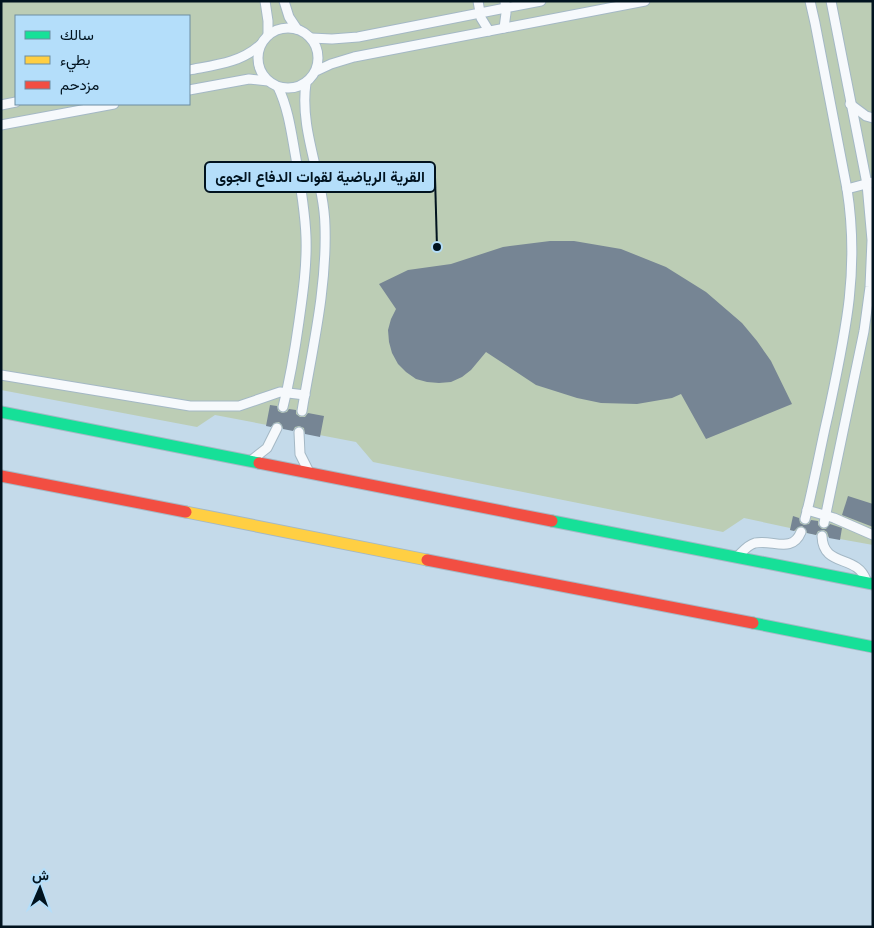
<svg xmlns="http://www.w3.org/2000/svg" width="874" height="928" font-family="Quicksand,Vazirmatn,sans-serif">
	<style>
		.green { fill: #bccdb5; fill-rule: evenodd }
		.building { fill: #768594 }
		.lines { fill: none; stroke-linecap: round; stroke-linejoin: round }
		.lane-casing { stroke: #a4b8c5; stroke-width: 11 }
		.fast-casing { stroke: #a4b8c5; stroke-width: 13 }
		.slow-casing { stroke: #a4b8c5; stroke-width: 13 }
		.jam-casing { stroke: #a4b8c5; stroke-width: 13 }
		.lane { stroke: #f6f9fc; stroke-width: 9 }
		.fast { stroke: #16e098; stroke-width: 11 }
		.slow { stroke: #ffcf43; stroke-width: 11 }
		.jam { stroke: #f24e42; stroke-width: 11 }
		.leader { fill: none; stroke: #01131f; stroke-width: 2 }
		.callout-dot { fill: #01131f; stroke: #b4defa; stroke-width: 2 }
		.callout { fill: #b4defa; stroke: #01131f; stroke-width: 2 }
		.callout-label { font-size: 15px; text-anchor: middle; font-weight: bold; fill: #01131f }
	</style>
	<rect width="100%" height="100%" fill="#c4daea"/>
	<path class="green" d="M1,1H873V545L790,530V528L744,518L723,532L373,462L356,442L215,415L197,427L1,390ZM16,16H189V104H16Z"/>
	<g class="building">
		<path d="M550,241H574L621,249L666,267L706,292L742,323L757,341L771,361L792,404L706,439L681,394L672,398L637,404L601,403L577,398L536,385L486,352L471,370L462,377L451,382L439,383L427,382L416,379L406,372L398,364L392,353L389,342L388,330L391,319L396,309L379,284L408,270L451,264L503,247Z"/>
		<path d="M270,405L277,406L278,411L282,413L287,412L289,409L296,410V414L300,417H305L308,413L324,416L320,437L305,434L304,428L299,426L295,427L293,431L283,429L282,425L279,422L274,423L271,427L266,426Z"/>
		<path d="M848,496L873,504V527L842,515Z"/>
		<path d="M793,516L799,518L800,523L804,525L809,524L811,520L818,521V525L822,529H826L830,524L842,528L840,540L829,538L827,532L824,530L818,531L816,535L807,533L806,529L802,526L798,527L794,531L790,530Z"/>
	</g>
	<g class="lines">
		<g class="lane-casing">
			<g id="lane">
				<path d="M265,1L268,21V35"/>
				<path d="M284,1L289,17L297,29"/>
				<path d="M478,1L481,18L489,31"/>
				<circle cx="288" cy="58" r="30"/>
				<path d="M504,28L506,13L505,1"/>
				<path d="M311,38L332,39L358,37L541,1"/>
				<path d="M189,70C215,65 240,63 260,45"/>
				<path d="M316,71L331,64L354,57L645,1"/>
				<path d="M278,87C288,108 291,130 295,153C300,181 305,209 306,237C307,265 303,293 299,321C295,350 290,379 283,407"/>
				<path d="M189,90L249,79L268,81"/>
				<path d="M850,104L866,116L873,118"/>
				<path d="M1,105L16,102"/>
				<path d="M1,125L114,104"/>
				<path d="M847,189L873,182"/>
				<path d="M1,375L190,406H239L280,392L305,395"/>
				<path d="M302,411C312,350 327,289 325,226C324,178 299,131 306,83"/>
				<path d="M299,432L300,454L308,470"/>
				<path d="M253,459L267,448L277,428"/>
				<path d="M807,510L834,518L873,535"/>
				<path d="M805,519C814,485 820,449 828,415C845,335 860,271 847,189L815,23L810,1"/>
				<path d="M824,523L864,331L870,287L872,240L867,184L831,1"/>
				<path d="M822,536C823,568 857,554 866,580"/>
				<path d="M739,555C744,550 748,545 755,543C772,539 792,554 801,532"/>
			</g>
		</g>
		<g class="fast-casing">
			<g id="fast">
				<path d="M1,412L259,463"/>
				<path d="M552,521L873,584"/>
				<path d="M753,623L873,647"/>
			</g>
		</g>
		<g class="slow-casing">
			<path id="slow" d="M186,512L427,560"/>
		</g>
		<g class="jam-casing">
			<g id="jam">
				<path d="M259,463L552,521"/>
				<path d="M1,476L186,512"/>
				<path d="M427,560L753,623"/>
			</g>
		</g>
		<use href="#lane" class="lane"/>
		<use href="#fast" class="fast"/>
		<use href="#slow" class="slow"/>
		<use href="#jam" class="jam"/>
	</g>
	<path class="leader" d="M437 247L435 177"/>
	<circle class="callout-dot" cx="437" cy="247" r="5"/>
	<rect class="callout" x="205" y="162" width="230" height="30" rx="5"/>
	<g class="callout-label">
		<text x="320" y="182">القرية الرياضية لقوات الدفاع الجوى</text>
	</g>
	<rect width="874" height="928" fill="none" stroke="#01131f" stroke-width="5"/>
	<rect x="15" y="15" width="175" height="90" fill="#b4defa" stroke="#6c8da2"/>
	<rect x="25" y="31" width="25" height="8" fill="#16e098" stroke="#6c8da2"/>
	<text x="60" y="40" font-size="15" fill="#01131f">سالك</text>
	<rect x="25" y="56" width="25" height="8" fill="#ffcf43" stroke="#6c8da2"/>
	<text x="60" y="65" font-size="15" fill="#01131f">بطيء</text>
	<rect x="25" y="81" width="25" height="8" fill="#f24e42" stroke="#6c8da2"/>
	<text x="60" y="90" font-size="15" fill="#01131f">مزدحم</text>
	<g transform="translate(40 888) rotate(2)" stroke="#b4defa" stroke-width="4" paint-order="stroke">
	<path d="M0-4L9 19L0 12L-9 19Z" fill="#01131f"/>
	<text y="-8" font-size="14" font-weight="bold" text-anchor="middle" fill="#01131f">ش</text>
	</g>
</svg>
